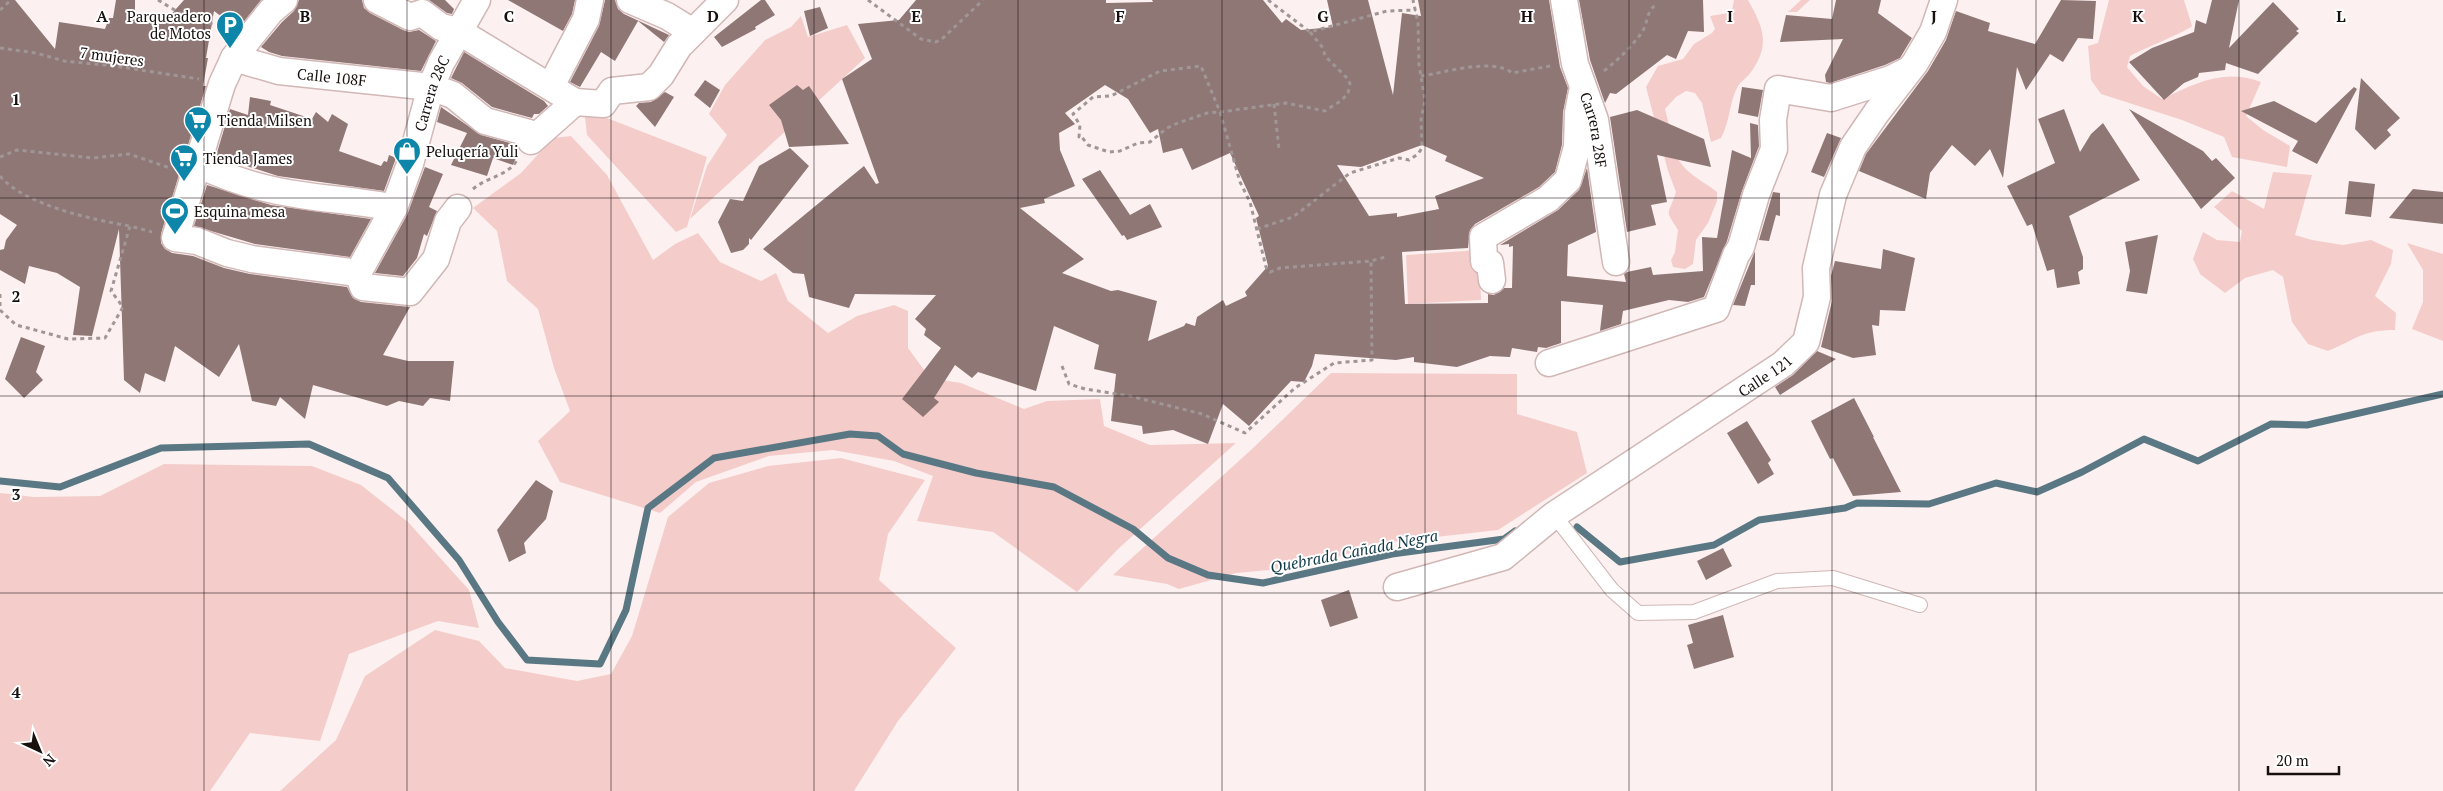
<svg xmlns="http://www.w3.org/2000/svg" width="2443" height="791" font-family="'PT Serif',serif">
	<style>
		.green { fill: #f4cdcb }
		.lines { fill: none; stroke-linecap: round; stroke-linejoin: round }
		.stream { stroke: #5a7784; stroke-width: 7 }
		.building { fill: #8f7776; fill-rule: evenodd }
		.lane-casing { stroke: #d1b7b6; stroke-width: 16 }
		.street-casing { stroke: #d1b7b6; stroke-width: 29 }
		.path { stroke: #a09695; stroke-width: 3; stroke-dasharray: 4 4; stroke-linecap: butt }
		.lane { stroke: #fff; stroke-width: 14 }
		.street { stroke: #fff; stroke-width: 26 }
		.grid { fill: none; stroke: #18100f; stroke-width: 1; stroke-opacity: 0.55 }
		.labels { text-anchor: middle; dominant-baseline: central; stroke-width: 4; stroke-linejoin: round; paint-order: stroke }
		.poi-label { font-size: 15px; fill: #18100f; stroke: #fff; text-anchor: start }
		.street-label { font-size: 15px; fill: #18100f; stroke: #fff }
		.water-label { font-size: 16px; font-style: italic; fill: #0d3745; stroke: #fff }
		.grid-label { font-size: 16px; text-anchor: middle; font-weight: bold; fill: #18100f; stroke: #fff; stroke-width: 4; stroke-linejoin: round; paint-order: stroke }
	</style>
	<rect width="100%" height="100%" fill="#fcf1f0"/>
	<g class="green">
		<path d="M1734,0H1748C1763,27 1771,44 1751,72C1748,77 1741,81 1738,86C1729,102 1730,122 1721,138L1711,142L1702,103L1695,93L1686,91L1676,97L1665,109L1677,157C1687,175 1702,180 1717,192V201L1708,223L1696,240L1693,264L1685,269L1673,267L1671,260L1675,252L1678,230C1664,208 1668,217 1676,192L1668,171L1646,87L1658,66L1683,59L1694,44L1712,33L1715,29L1710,16L1728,13L1732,10Z"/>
		<path d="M1801,0H1810L1797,12H1788Z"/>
		<path d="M2109,0H2184L2192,26C2188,31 2140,50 2130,56L2127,67L2143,86L2162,99C2196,83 2224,68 2261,82L2246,116L2263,130L2290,146L2287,167L2232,157L2224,137L2182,120L2101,94L2091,80L2088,46L2098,43Z"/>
		<path d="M801,16L808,37L847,25L865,58L690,219L707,166L727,135L709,114L725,85L765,40L791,27Z"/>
		<path d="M584,109L707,157L687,227L676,232L587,135Z"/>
		<path d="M571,136L607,175L653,260L675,244L698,233L720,262L761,281L776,273L788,301L828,333L857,316L894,305L908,311V348L930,378L961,383L1024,409L1047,401L1100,399L1104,426L1150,445L1236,443L1118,549L1077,592L993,532L917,521L933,476L894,461L833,450L769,456L696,482L660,513L560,482L538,441L570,411L554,368L538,309L507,281L497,231L473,208L521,173L553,138Z"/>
		<path d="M2273,172L2312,175L2295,235L2312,240L2343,245L2371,240L2393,250L2391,264L2375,296L2396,313L2395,330C2362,330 2357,339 2328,351L2308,344L2292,322L2283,277L2273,270L2245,278L2225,293L2200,274L2193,259L2203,232L2217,240L2240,242L2242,231L2214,207L2232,191L2264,209Z"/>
		<path d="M2407,243L2443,254V341L2412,329L2423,302V270Z"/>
		<path d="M1479,250L1481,300L1408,304L1406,255Z"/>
		<path d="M1331,373L1517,374V414L1577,432L1587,473L1498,530L1383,543L1305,567L1236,573L1179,589L1167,584L1113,575L1252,449Z"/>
		<path d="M841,458L925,480L888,534L879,580L956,648L898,721L854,791H280L336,740L365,676L435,630L479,641L505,668L577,681L611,674L632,636L668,517L709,483L768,466Z"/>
		<path d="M164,464L312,466L361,485L408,522L469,590L479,628L438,621L349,654L320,741L250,733L210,791H0V493L34,497L100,496Z"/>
	</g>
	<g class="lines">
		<g class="stream">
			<path d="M0,481L60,487L161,448L309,444L388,478L459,560L498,622L527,660L600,664L626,610L648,508L714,458L850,434L878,436L903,454L976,473L1054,487L1133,529L1168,558L1208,575L1263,583L1392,554L1504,539L1515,531"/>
			<path d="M1577,527L1620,562L1714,545L1759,520L1845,508L1857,503L1929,504L1996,483L2037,492L2082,472L2144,439L2198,461L2271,424L2307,425L2443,394"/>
		</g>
	</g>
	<g class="building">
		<path d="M0,0H15L55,49L59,22L105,29L109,18H113L116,0H135V13L167,19L184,0H261L238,29L214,11L206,58H208L203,86H206L161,234V243L165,249L172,253L193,256L224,268L250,274L347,287L353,298L361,302L410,307L383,355L408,361H454L450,401L430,398L423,406L399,401L387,406L313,385L305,419L280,397L276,406L252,401L239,344L219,377L175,346L165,382L145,373L140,393L124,380L119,229L92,336L73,335L80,287L57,273L29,266L25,284L0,270V250L4,249L6,240L17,225L0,214Z"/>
		<path d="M299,0H362L364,8L370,13L403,30L409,32L419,30L436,41L421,71L282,56L269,52L261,47L282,22L294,11Z"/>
		<path d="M429,0H445L454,9L452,14L447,13Z"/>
		<path d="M508,0H575L572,14L563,31Z"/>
		<path d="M605,0H615L618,9L624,14L669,35L664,42L638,21L615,61L601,52L580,87L570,82L599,26Z"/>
		<path d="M761,0H765L775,15L755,27L756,29L722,47L714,37Z"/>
		<path d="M916,0H1106V3L1153,2L1152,0H1263L1282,23L1286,19L1301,30L1333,27L1327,0H1368L1393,95L1402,13L1421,16L1418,0H1549L1560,67L1568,88L1563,112L1562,145L1555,172L1539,187L1475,224L1470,230L1468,248L1402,252L1405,304L1488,303V294L1494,295L1504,288H1512L1513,246L1509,247V244L1500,245L1558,210L1579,190L1587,168L1596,232L1568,245L1567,276L1626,282L1624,274L1627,272L1651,267L1653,275L1703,271L1702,237L1717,238L1732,150L1751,158L1750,123L1758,125L1759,146L1742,191L1727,241L1704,297L1688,302L1669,300L1623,311L1621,324L1600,331L1603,305L1561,301V343L1546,348L1538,347L1537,352L1512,348L1510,357L1490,356L1457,367L1414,362V357L1396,360L1315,354L1312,366L1304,382L1291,381L1249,426L1223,404L1208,444L1173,430L1143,434L1142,426L1111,421L1116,374L1094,369L1099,345L1054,326L1036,391L978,372L972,378L955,365L934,398L939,402L923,417L902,399L941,348L924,335L926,329L915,319L936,295L855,294L849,308L809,297L804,274L793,273L763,249L864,166L876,184L879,183L842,79L872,59L858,24L899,20ZM1105,85L1128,99L1150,133L1158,129L1163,153L1182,148L1192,170L1230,153L1259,216L1256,218L1268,266L1245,292L1247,296L1226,306L1223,300L1197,317L1195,326L1186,323L1184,326L1148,341L1157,301L1118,290L1111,291L1062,273L1084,259L1020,208L1045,203L1044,199L1075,186L1060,150L1059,133L1075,124L1065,113ZM1422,145L1447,156L1445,161L1484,178L1435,196L1439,209L1397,217V213L1369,216L1337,165L1361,167Z"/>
		<path d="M1579,0H1703L1704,32L1688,31L1676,59L1667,55L1616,94L1610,93L1605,103L1590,60Z"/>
		<path d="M1836,0H1881L1878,13L1912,38L1900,58L1885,65L1830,83L1826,82L1825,75L1843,39L1780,42L1786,15L1832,19Z"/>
		<path d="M2061,0L2096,1L2093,39L2078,38L2063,62L2050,54L2026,90L2017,67L2003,178L1990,149L1975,166L1952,145L1930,173L1926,199L1859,171L1866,154L1928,71L1946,40L1956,11L1990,23L1988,31L2035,44Z"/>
		<path d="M2212,0H2239L2229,48L2273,2L2299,29L2296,31L2299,33L2258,74L2226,63L2225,70L2199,73L2198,77L2184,83L2164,100L2129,62L2152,48L2194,32L2196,20L2206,24Z"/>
		<path d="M820,7L828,28L810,36L804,11Z"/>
		<path d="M464,52L544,101L548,106L539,114H534L532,118L492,107L462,83L451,78Z"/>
		<path d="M2361,78L2400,118L2387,130L2391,135L2375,150L2355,129Z"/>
		<path d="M705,80L720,90L710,108L694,95Z"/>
		<path d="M797,85L803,90L809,86L849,144L789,147L781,120L769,105Z"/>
		<path d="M1742,87L1763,90L1758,117L1738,113Z"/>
		<path d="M2354,87L2357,89L2317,164L2292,151L2298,141L2241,111L2274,101L2316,123Z"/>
		<path d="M665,92L674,97L655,127L636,106L639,103L651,102Z"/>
		<path d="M250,97L271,101L270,105L312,119L316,112L328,122L332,114L348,124L339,151L381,166L384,161L387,162L389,155L396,158L384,191L278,176L216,156L230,109L248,115Z"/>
		<path d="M441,107L481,135L517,145L519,150L513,165L493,158L487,176L451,165L467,133L437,122Z"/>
		<path d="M2064,109L2080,152L2091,134L2103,123L2140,180L2069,216L2083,257V269L2078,272L2080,284L2057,288L2054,269L2047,271L2032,224L2027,226L2007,186L2055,163L2038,119Z"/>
		<path d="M2129,109L2203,151L2212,161L2216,158L2235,178L2201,209Z"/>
		<path d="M1637,110L1704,139L1711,167L1657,155L1667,202L1651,205L1656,225L1627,232L1610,117Z"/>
		<path d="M1827,133L1841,138L1824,177L1811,172Z"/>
		<path d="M790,148L809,166L751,240L749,238V244L743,250L731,253L718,222L730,199L743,201L759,166Z"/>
		<path d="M425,167L443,174L429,207L437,211L427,236L424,234L417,258L403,276L375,273L407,215Z"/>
		<path d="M1100,170L1130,215L1150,204L1162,227L1127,240L1124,235L1122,236L1082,179Z"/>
		<path d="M2349,181L2375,184L2371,217L2345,214Z"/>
		<path d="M207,185L271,205L371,219L350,257L255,244L194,226Z"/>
		<path d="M2413,189L2443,192V224L2389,218Z"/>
		<path d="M1773,192L1780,193V216L1776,215L1769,241L1759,240Z"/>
		<path d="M2158,235L2147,294L2126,291L2130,271L2125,242Z"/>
		<path d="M1883,249L1915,258L1905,311L1880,310L1879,326L1872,325L1876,355L1853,358L1821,347L1832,301L1831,276L1835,261L1881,269Z"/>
		<path d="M1755,251V285H1751L1745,306L1733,305Z"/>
		<path d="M21,337L45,346L36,372L43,380L24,398L5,379Z"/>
		<path d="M1817,351L1836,359L1780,395L1775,387L1793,375Z"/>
		<path d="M1854,398L1874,437H1873L1901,492L1853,496L1833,458L1830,459L1811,421Z"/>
		<path d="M1747,421L1771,460L1768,463L1774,474L1758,484L1727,433Z"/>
		<path d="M536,480L553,491L546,519L524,543L526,553L509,562L497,530Z"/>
		<path d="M1723,548L1732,566L1706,580L1697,561Z"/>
		<path d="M1349,590L1358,618L1330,627L1321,600Z"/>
		<path d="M1723,615L1734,657L1694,669L1687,645L1693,643L1688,625Z"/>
	</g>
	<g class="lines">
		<g class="lane-casing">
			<path id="lane" d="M1554,515L1612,590L1638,613L1694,612L1777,581L1833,578L1920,605"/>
		</g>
		<g class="street-casing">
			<g id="street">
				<path d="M284,0L271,11L250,37L234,58L222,84L175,238L197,241L227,253L252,259L358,273"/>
				<path d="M630,0L667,16L693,32"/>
				<path id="s1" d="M1564,0L1575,64L1595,120L1616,262"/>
				<path id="s2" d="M234,58L279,71L431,87L453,95L485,121L529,133L531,141L575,102L458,31L441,27L422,13L410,17L377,0"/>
				<path d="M551,86L586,19L590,0"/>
				<path d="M575,102L603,104L612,91L649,87L661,75L679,46L725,0"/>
				<path d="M198,164C231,180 265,190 301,195C332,200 363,201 394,208"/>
				<path id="s3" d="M358,273L394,208L410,164L431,87L441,63L477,0"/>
				<path d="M358,273L363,287L410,292L436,259L448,221L458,208"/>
				<path d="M1492,280L1490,263L1484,261L1483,237L1548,199L1568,180L1577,147L1578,113L1582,92"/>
				<path d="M1549,363L1716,309L1736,255L1741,247L1756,195L1774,149L1773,120L1778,89L1831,98L1891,79L1909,70"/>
				<path id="s4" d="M1397,587L1503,557L1554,515L1783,364L1806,342L1817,297L1816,268L1833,195L1853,147L1877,112L1915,63L1933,32L1944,0"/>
			</g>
		</g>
		<g class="path">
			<path d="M158,0L183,15L225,28"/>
			<path d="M868,0L921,39L936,42L943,38L983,0"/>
			<path d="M1268,0L1310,32L1387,11L1416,10"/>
			<path d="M0,10L11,0"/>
			<path d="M1310,32L1323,48L1325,56L1348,79L1350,84L1348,93L1342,100L1325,111L1286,103L1220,112L1201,66L1160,71L1111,96L1093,97L1073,114L1080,125L1079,137L1081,136L1088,145L1109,152L1120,151L1138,143L1150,142L1167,128L1178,123L1207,113L1220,112L1240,182L1250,202L1266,267L1270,272L1280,268L1371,261L1385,257"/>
			<path d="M0,48L36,53L64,61L114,66L199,79"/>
			<path d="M1604,71C1618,60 1630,48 1640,35C1649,24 1645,11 1657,4"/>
			<path d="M1421,76C1444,73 1493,57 1512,73L1550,66"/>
			<path d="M1274,104L1279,149"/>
			<path d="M0,157L17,150L93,158L129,154L170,168"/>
			<path d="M0,176C24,205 94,220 130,226"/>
			<path d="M473,189C487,177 508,176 517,160"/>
			<path d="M1257,229L1293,217L1350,173L1399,158L1409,160L1418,154L1422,148L1421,119L1425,100L1419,65L1418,23L1413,0"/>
			<path d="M0,294V310L16,325L28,328L68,339L105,338L123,307L111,291L130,226L152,232"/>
			<path d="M1062,366L1069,384L1085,389L1130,396L1202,414L1245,433L1295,388L1334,363L1372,360L1371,261"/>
		</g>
		<use href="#lane" class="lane"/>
		<use href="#street" class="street"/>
	</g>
	<path class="grid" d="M204,0V791M407,0V791M611,0V791M814,0V791M1018,0V791M1222,0V791M1425,0V791M1629,0V791M1832,0V791M2036,0V791M2239,0V791M0,198H2443M0,396H2443M0,593H2443"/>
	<defs>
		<g id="parking-pin" transform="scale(1.4375)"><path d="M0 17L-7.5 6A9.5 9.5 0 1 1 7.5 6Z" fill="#0d86aa" stroke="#fff"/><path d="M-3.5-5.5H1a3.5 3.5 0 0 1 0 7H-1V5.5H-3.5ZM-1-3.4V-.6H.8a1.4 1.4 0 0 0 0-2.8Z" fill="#fff"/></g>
		<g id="supermarket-pin" transform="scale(1.4375)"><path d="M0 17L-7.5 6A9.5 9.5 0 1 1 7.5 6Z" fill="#0d86aa" stroke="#fff"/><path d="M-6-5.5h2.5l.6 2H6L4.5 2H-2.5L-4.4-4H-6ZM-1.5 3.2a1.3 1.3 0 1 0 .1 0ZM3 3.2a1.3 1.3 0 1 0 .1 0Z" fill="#fff"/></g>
		<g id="shop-pin" transform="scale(1.4375)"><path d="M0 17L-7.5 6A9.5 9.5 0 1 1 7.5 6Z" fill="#0d86aa" stroke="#fff"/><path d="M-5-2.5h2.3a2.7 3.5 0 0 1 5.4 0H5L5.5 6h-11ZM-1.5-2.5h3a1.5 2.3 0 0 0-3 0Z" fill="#fff"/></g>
		<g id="stadium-pin" transform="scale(1.4375)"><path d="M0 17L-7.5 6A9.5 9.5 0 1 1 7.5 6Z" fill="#0d86aa" stroke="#fff"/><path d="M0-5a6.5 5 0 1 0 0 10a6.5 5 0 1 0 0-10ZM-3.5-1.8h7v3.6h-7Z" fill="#fff"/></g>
	</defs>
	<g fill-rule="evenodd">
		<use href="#parking-pin" x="230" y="25"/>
		<use href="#supermarket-pin" x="198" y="120"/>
		<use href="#shop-pin" x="407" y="151"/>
		<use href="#supermarket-pin" x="184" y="158"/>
		<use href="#stadium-pin" x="175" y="211"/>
	</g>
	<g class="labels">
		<g class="poi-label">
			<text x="211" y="16" text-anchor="end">Parqueadero<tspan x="211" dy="17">de Motos</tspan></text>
			<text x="217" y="120">Tienda Milsen</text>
			<text x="426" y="151">Peluqería Yuli</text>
			<text x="203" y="158">Tienda James</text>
			<text x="194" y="211">Esquina mesa</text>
		</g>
		<g class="street-label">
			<text transform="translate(112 56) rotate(8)">7 mujeres</text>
			<text stroke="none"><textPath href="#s2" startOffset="100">Calle 108F</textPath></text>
			<text stroke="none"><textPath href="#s3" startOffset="195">Carrera 28C</textPath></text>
			<text stroke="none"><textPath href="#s1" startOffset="134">Carrera 28F</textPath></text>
			<text stroke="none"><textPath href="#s4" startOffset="429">Calle 121</textPath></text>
		</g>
		<g class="water-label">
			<text transform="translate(1354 551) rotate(-11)">Quebrada Cañada Negra</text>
		</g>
	</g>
	<g class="grid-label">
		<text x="102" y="22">A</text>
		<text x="305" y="22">B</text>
		<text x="509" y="22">C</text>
		<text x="713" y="22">D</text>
		<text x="916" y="22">E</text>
		<text x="1120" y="22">F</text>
		<text x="1323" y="22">G</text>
		<text x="1527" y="22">H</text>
		<text x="1730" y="22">I</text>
		<text x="1934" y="22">J</text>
		<text x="2138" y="22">K</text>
		<text x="2341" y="22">L</text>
		<text x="16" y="105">1</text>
		<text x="16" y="302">2</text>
		<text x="16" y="500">3</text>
		<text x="16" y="698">4</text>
	</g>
	<g transform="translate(40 751) rotate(136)" stroke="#ffffff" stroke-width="4" paint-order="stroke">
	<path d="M0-4L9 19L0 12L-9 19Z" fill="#18100f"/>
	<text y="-8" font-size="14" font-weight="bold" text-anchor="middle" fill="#18100f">N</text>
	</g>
	<path d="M2268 766v8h71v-8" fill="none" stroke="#18100f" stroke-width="2.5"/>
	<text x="2276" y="766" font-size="15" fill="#18100f" stroke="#ffffff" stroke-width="4" paint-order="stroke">20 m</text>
</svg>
